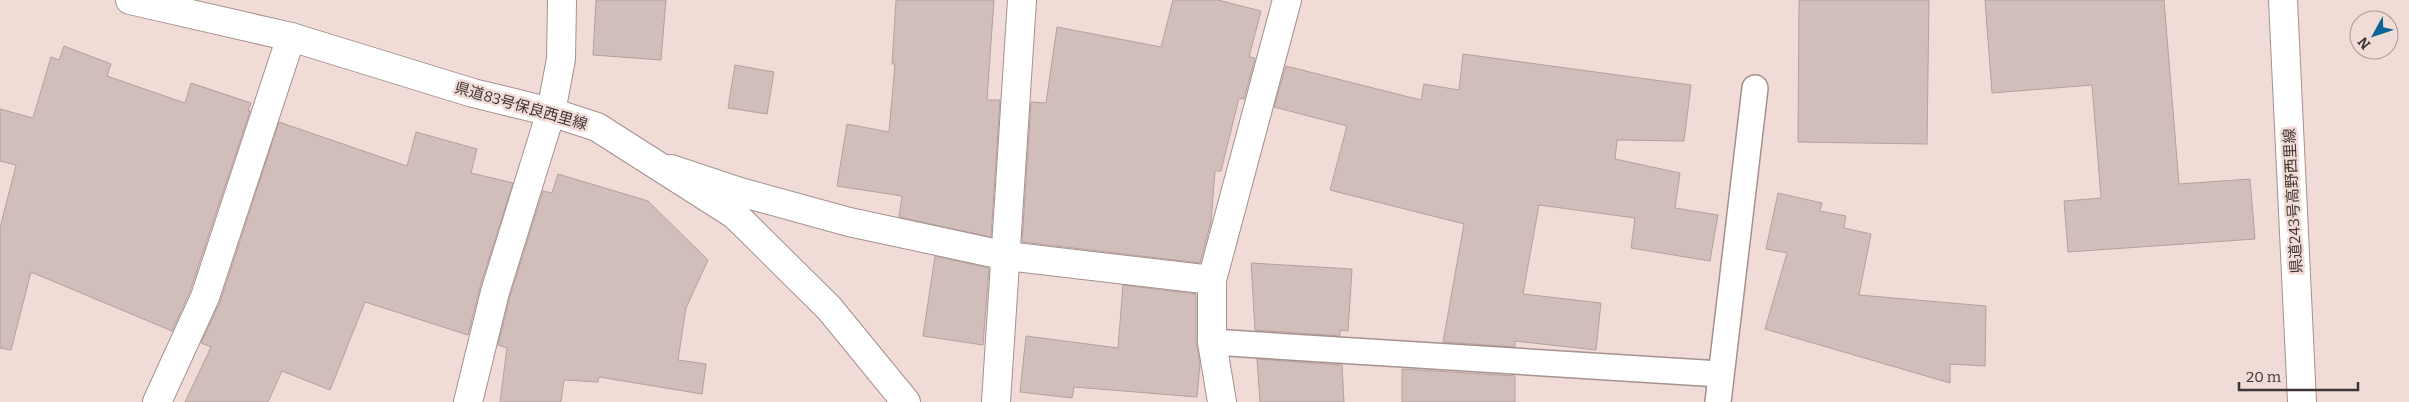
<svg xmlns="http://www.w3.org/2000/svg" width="2409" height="402" font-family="Bitter,'Noto Sans JP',serif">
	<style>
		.building { fill: #d1bdb9; stroke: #b4a09c }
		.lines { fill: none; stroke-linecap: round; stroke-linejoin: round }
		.pedestrian-casing { stroke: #a5918d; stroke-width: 28 }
		.minor-casing { stroke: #a5918d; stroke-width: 30 }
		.secondary-casing { stroke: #a5918d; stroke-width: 30 }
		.primary-casing { stroke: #a5918d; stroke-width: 30 }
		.pedestrian { stroke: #fff; stroke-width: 25 }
		.minor { stroke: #fff; stroke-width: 28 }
		.secondary { stroke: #fff; stroke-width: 28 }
		.primary { stroke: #fff; stroke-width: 28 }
		.labels { text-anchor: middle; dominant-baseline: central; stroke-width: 5; stroke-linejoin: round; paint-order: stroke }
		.street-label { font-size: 15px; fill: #3e3634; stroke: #f0dbd7 }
	</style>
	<rect width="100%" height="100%" fill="#f0dbd7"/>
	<g class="building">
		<path d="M596,0H666L661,60L593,55Z"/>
		<path d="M896,0H994L987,100H1000L991,237L899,217L902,196L837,186L847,124L889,132L895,64H892Z"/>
		<path d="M1173,0H1218L1261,11L1249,57L1255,58L1244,99L1239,98L1221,171H1215L1211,222L1200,263L1022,242L1031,102L1046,103L1057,27L1161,47Z"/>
		<path d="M1799,0H1929L1927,144L1798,142Z"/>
		<path d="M1985,0H2164L2179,184L2250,179L2255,239L2068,252L2064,201L2101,198L2092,85L1992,93Z"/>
		<path d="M64,46L111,64L107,76L185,103L191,83L251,103L248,111H250L190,291L172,331L31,272L11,350L0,348V228L16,165L0,161V109L33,118L51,57L59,60Z"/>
		<path d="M1463,54L1691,85L1684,141L1617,140L1615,159L1680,173L1675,208L1718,215L1710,261L1631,248L1635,218L1539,205L1523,294L1601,303L1596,350L1515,341V347L1443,342L1464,224L1330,190L1347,126L1274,107L1286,66L1421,100L1424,84L1459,90Z"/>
		<path d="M735,65L774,72L767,114L728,108Z"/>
		<path d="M279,122L407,166L416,132L477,149L471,173L513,183L480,287L468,335L365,302L330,390L282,371L268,402H185L211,347L201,343L220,302Z"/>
		<path d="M558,174L648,201L708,260L686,308L678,360L706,364L702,394L599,377L598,382L564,380L561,402H500L507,348L498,345L510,296L543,191L552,193Z"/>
		<path d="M1778,193L1822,203L1820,211L1846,216L1844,228L1871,234L1859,295L1986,306L1985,366L1950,364V383L1765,329L1787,253L1766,249Z"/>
		<path d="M935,256L989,268L983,345L923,336Z"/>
		<path d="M1251,263L1352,269L1348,331L1340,330V336L1255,330Z"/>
		<path d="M1123,285L1196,294V342L1200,364L1197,397L1074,387L1072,398L1020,392L1026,336L1118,348Z"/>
		<path d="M1257,359L1342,365L1344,402H1260Z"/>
		<path d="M1402,369L1515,376V402H1402Z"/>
	</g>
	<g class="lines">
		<g class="pedestrian-casing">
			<g id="pedestrian">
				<path d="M1212,342L1720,374"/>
				<path d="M1718,402L1755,88"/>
			</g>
		</g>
		<g class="minor-casing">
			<g id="minor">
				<path d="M671,169L740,192L849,222L1007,256L1212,280"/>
				<path d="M157,402L205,297L291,37"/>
				<path d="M468,402L495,292L551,112L561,59L562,0"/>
				<path d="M996,402L1022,0"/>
				<path d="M1222,402L1212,342V280L1287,0"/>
			</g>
		</g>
		<g class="secondary-casing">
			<path id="secondary" d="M2283,0L2302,402"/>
		</g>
		<g class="primary-casing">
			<path id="primary" d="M130,0L291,37L473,93L551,112L597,127L735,215L829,308L906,402"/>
		</g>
		<use href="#pedestrian" class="pedestrian"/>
		<use href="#minor" class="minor"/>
		<use href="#secondary" class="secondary"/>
		<use href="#primary" class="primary"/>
	</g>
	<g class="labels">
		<g class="street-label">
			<text transform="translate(521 106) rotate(16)">県道83号保良西里線</text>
			<text transform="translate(2293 201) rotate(-93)">県道243号高野西里線</text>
		</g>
	</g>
	<g transform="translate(2374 35) rotate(230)"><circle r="24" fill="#f0dbd7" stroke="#a99996"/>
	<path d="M0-4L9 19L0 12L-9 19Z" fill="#086595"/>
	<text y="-8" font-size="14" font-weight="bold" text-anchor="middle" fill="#3e3634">N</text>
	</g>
	<path d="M2239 382v8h119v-8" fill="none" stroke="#3e3634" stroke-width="2.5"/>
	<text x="2246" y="382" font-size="15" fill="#3e3634" stroke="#f0dbd7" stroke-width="4" paint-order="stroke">20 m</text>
</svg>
